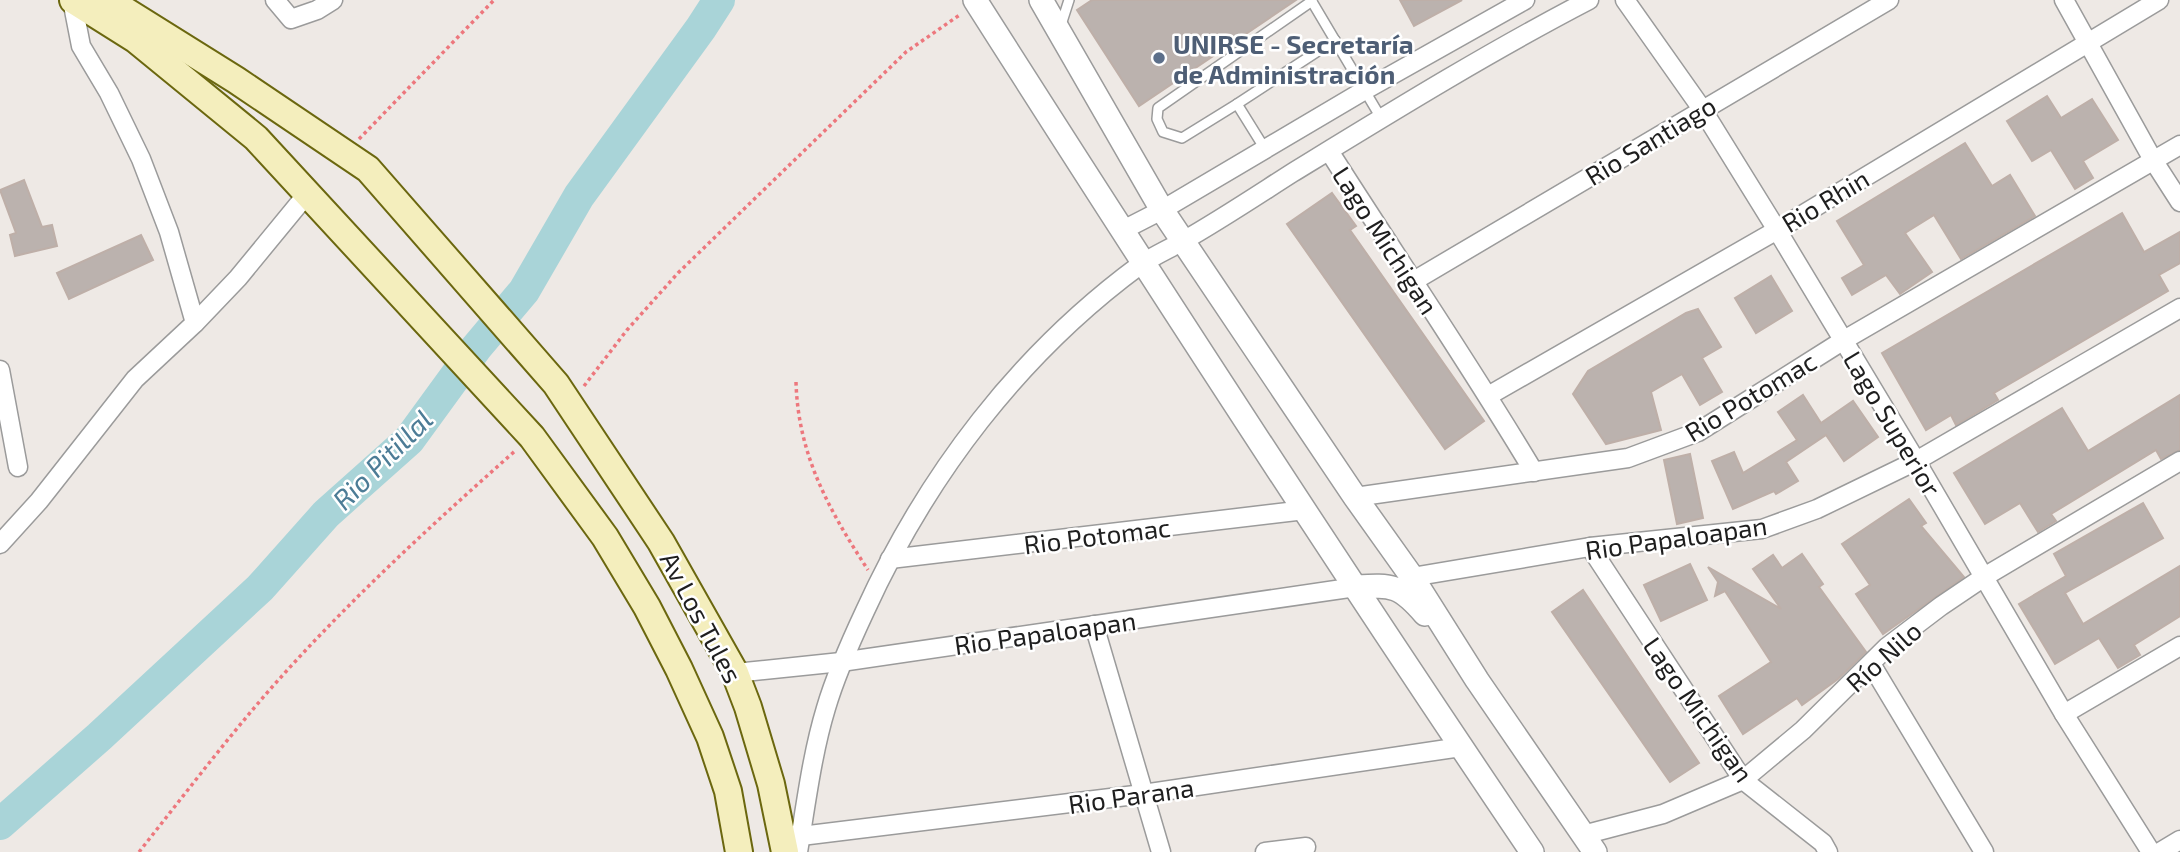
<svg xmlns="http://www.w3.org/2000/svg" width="2180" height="852" font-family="'Exo 2',sans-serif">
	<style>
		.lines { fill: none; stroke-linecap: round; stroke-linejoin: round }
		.river { stroke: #a9d4d8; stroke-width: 32 }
		.building { fill: #bbb2ae; stroke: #beafa8; stroke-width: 2 }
		.service-casing { stroke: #9b9b9b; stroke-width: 12 }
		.minor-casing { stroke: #9b9b9b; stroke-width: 21 }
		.tertiary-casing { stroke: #9b9b9b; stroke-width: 26 }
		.secondary-casing { stroke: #6b670f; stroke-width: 30 }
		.path { stroke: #ed777d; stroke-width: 3.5; stroke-dasharray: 3.5 3.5; stroke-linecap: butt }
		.service { stroke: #fff; stroke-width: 9 }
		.minor { stroke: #fff; stroke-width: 18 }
		.tertiary { stroke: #fff; stroke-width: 23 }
		.secondary { stroke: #f4eebd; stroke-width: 26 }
		.service-dot { fill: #5c6f8a; stroke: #fff; stroke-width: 2.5 }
		.labels { text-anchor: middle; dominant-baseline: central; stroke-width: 5; stroke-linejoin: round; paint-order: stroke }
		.service-label { font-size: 26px; font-weight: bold; fill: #4e5e75; stroke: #fff; text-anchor: start }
		.street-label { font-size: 26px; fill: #1e1e1e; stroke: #fff }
		.water-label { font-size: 28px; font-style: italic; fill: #4c7c96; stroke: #fff }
	</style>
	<rect width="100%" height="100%" fill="#eee9e5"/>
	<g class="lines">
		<path class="river" d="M0,824L99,737L260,588L326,514L409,440L476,348L524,291L579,196L701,28L719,0"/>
	</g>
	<g class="building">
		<path d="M1092,0H1296L1139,106L1077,10Z"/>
		<path d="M1400,0H1462L1414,26Z"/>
		<path d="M2047,96L2061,118L2092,99L2118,140L2083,161L2093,178L2075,189L2051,150L2032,161L2007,121Z"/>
		<path d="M1965,143L1992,186L2010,175L2035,216L1961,259L1934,215L1905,233L1932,272L1900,294L1886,275L1852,295L1842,278L1864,265L1837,221Z"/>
		<path d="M24,180L42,227L52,225L57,246L15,256L10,235L16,233L0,190Z"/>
		<path d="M1332,193L1356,226L1350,230L1484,421L1445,449L1287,224Z"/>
		<path d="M2122,213L2144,252L2180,232V263L2159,275L2168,291L1994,393L1998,400L1956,425L1951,415L1926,430L1882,353Z"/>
		<path d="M141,235L153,260L69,299L57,273Z"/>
		<path d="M1771,276L1792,311L1756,333L1735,298Z"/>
		<path d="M1698,309L1721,347L1702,358L1722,392L1700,405L1682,374L1651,392L1661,430L1606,444L1573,394L1588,371L1686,313Z"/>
		<path d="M1803,395L1821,423L1853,401L1878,437L1844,461L1826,435L1786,462L1798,481L1776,494L1774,491L1733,509L1712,461L1734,452L1743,473L1797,440L1778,412Z"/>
		<path d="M2180,395V450L2161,459L2156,450L2051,514L2056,521L2038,532L2020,503L1985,524L1954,473L2062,408L2088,451Z"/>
		<path d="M1690,454L1703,518L1677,524L1664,460Z"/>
		<path d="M1909,499L1926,523L1921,526L1964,577L1883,634L1856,594L1870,585L1842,544Z"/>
		<path d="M2143,503L2163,538L2065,593L2083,624L2180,566V616L2134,645L2140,655L2118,668L2099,638L2055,664L2019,604L2066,576L2054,554Z"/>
		<path d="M1802,554L1823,584L1819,587L1866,652L1838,679L1802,705L1797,698L1743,734L1719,696L1771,662L1725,591L1715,596L1718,582L1708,567L1781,609L1753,569L1773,555L1782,568Z"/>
		<path d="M1690,564L1707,600L1661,621L1644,585Z"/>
		<path d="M1583,590L1699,763L1670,782L1552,612Z"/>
	</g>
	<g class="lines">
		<g class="service-casing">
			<g id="service">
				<path d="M1311,0L1381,118"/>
				<path d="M1060,28L1069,0"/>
				<path d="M1237,104L1335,40"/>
				<path d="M1265,149L1237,104L1182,138L1163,132L1157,119L1158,108L1312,1"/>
			</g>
		</g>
		<g class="minor-casing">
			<g id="minor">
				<path d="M72,0L81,46L109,93L141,159L169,232L195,323"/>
				<path d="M275,0L291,19L317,10L333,0"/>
				<path d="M1625,0L1702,109L1777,230L1916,461L2064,714L2151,852"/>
				<path d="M2064,0L2153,160L2180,202"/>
				<path d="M1329,151C1397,258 1469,363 1534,472"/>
				<path d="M1123,230L1162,210L1365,90L1525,0"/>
				<path d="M1412,282L1889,0"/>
				<path d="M0,370L18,467"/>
				<path d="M1488,396L1777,230L2159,0"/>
				<path d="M1355,497L1628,458L1698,432L1844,340L2180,145"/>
				<path d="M0,544L39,501L135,379L195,323L238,278L307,194"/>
				<path d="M1590,547L1743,780L1823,843L1828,852"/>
				<path d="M890,559L1305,510"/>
				<path d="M1412,577L1590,547L1762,529L1817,509L1916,461L2180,308"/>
				<path d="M1094,625L1161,852"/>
				<path d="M1871,664L1984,852"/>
				<path d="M735,673L841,662L1356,587"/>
				<path d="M2064,714L2180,646"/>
				<path d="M1583,835L1663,814L1743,780L1803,730L1887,647L1941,606L1984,577L2180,461"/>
				<path d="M801,836L1143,794L1461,747"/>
				<path d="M798,852C806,804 812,754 826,708C836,674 850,643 865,611C927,475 1019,354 1140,265C1153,256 1169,249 1183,241C1220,220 1256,196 1292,173C1390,113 1487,53 1589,0"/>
				<path d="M1265,852L1306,847"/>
				<path d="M2160,852L2180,840"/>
			</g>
		</g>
		<g class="tertiary-casing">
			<g id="tertiary">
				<path d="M975,0C1157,286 1342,571 1532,852"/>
				<path d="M1041,0L1162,210L1355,497L1412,577L1477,680L1595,852"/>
				<path d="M1356,587C1393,585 1400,585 1425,614"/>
			</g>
		</g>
		<g class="secondary-casing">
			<g id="secondary">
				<path d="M73,0L135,39L256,138L532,437L605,537L647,607L679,669L710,737L728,791L739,852"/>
				<path d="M108,0L236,80L368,169L556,384L661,542L735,673L748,707L771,784L785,852"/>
			</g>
		</g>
		<g class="path">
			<path d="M359,139L494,0"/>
			<path d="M796,382C798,455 829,510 868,570"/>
			<path d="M584,386L627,330L678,273L906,52L961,14"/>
			<path d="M139,852C181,799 222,745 266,694C343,606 428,528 515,451"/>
		</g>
		<use href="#service" class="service"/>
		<use href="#minor" class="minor"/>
		<use href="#tertiary" class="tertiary"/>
		<use href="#secondary" class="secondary"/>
	</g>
	<circle class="service-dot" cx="1159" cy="58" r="7"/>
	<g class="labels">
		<g class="service-label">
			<text x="1173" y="43">UNIRSE - Secretaría<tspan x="1173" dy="30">de Administración</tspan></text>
		</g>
		<g class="street-label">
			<text transform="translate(1650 140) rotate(-31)">Rio Santiago</text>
			<text transform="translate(1825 200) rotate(-31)">Rio Rhin</text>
			<text transform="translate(1386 240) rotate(57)">Lago Michigan</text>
			<text transform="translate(1750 396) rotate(-31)">Rio Potomac</text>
			<text transform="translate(1893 423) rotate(59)">Lago Superior</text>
			<text transform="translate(1097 535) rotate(-7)">Rio Potomac</text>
			<text transform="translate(1676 537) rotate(-8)">Rio Papaloapan</text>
			<text transform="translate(702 617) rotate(62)">Av Los Tules</text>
			<text transform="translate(1045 632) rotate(-8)">Rio Papaloapan</text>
			<text transform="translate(1883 656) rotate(-42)">Río Nilo</text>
			<text transform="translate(1699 709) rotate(55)">Lago Michigan</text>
			<text transform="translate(1131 795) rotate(-8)">Rio Parana</text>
		</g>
		<g class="water-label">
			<text transform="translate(382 459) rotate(-45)">Rio Pitillal</text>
		</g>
	</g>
</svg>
